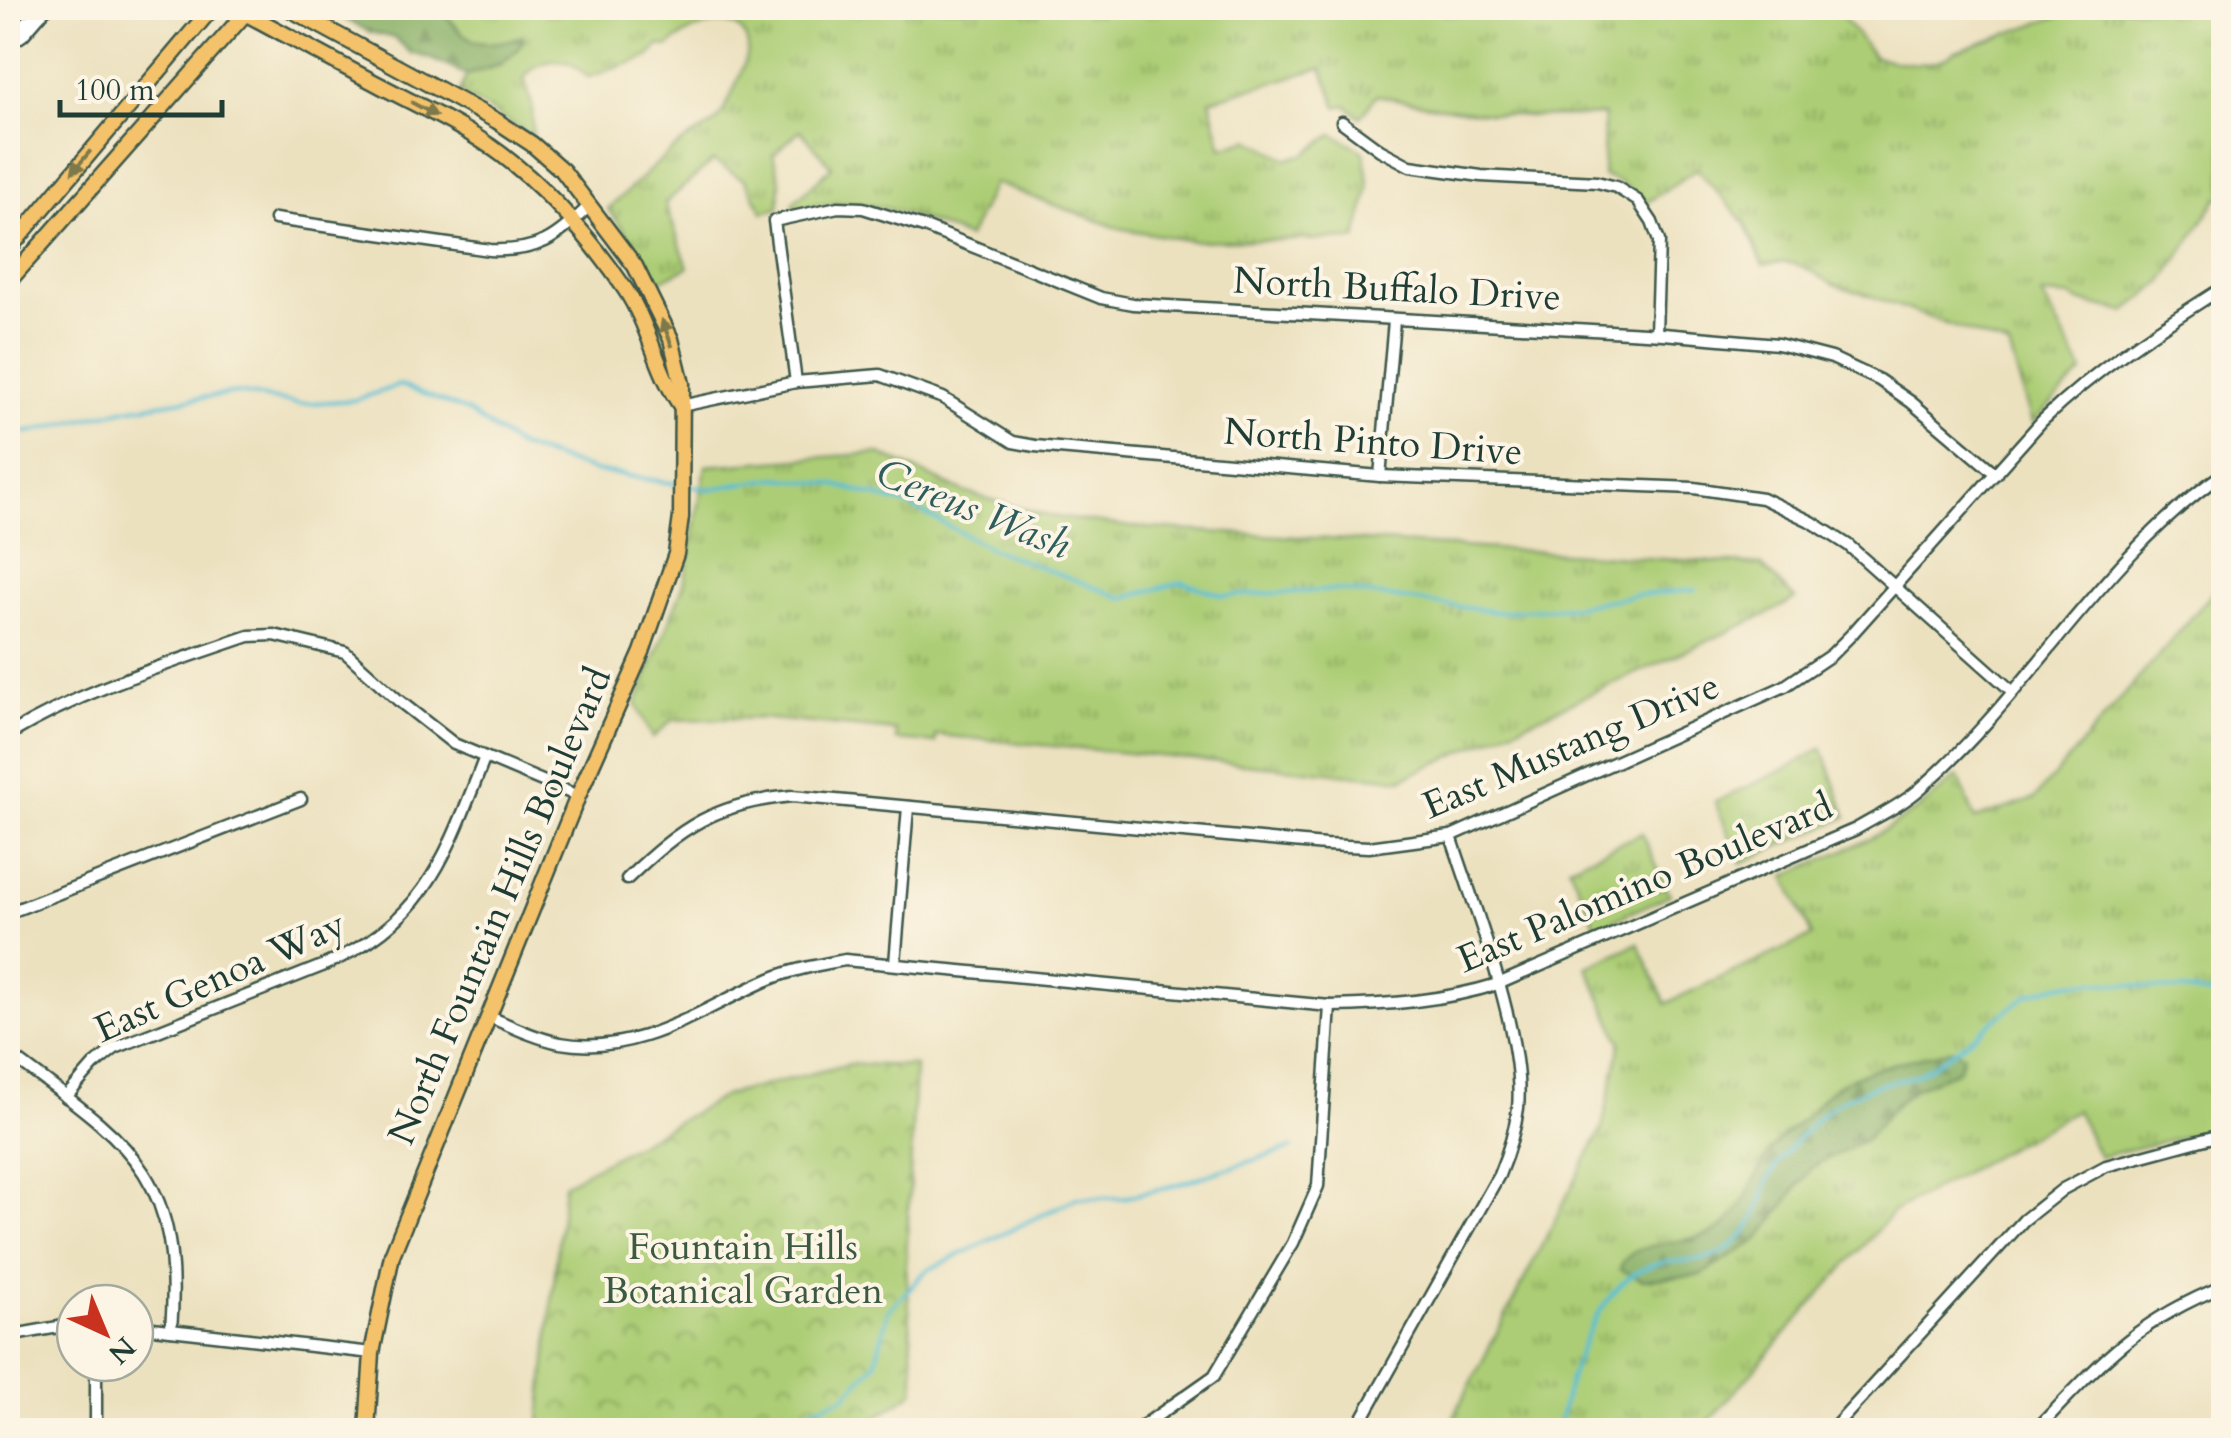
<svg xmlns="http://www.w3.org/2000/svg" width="2231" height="1438" font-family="Cardo,serif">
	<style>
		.grass { fill: url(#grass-tufts); stroke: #668554; stroke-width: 2.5 }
		.forest { fill: url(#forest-firs); stroke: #54764d; stroke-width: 2.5 }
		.park { fill: url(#park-crowns); stroke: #668554; stroke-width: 2.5 }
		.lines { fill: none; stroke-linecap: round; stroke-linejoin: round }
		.stream { stroke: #56bed3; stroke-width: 4 }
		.minor-casing { stroke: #3e5649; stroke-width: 15 }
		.major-casing { stroke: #3e5649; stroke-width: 19 }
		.minor { stroke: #fff; stroke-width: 10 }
		.major { stroke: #f3c26a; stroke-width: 14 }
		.oneway { fill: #7e794c }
		.labels { text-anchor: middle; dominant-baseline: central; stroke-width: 8; stroke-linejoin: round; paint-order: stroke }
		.street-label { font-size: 38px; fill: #1f3d34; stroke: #fcf5e5 }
		.park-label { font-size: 38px; fill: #3b5a41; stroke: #fcf5e5 }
		.water-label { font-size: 40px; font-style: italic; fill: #2d5d5c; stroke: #fcf5e5 }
	</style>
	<defs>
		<pattern id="grass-tufts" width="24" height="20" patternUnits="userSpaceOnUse" patternTransform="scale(2.5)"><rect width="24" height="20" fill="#accd75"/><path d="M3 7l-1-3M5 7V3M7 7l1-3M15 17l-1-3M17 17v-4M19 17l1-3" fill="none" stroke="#8ba861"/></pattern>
		<pattern id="forest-firs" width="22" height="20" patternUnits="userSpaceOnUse" patternTransform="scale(2.5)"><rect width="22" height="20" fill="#89b066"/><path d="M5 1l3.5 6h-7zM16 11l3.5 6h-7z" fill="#6f9055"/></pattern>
		<pattern id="park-crowns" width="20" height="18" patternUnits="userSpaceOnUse" patternTransform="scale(2.5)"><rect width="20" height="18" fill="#accd75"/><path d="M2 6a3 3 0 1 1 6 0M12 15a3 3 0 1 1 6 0" fill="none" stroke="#8ba861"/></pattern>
	</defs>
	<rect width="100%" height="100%" fill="#fcf5e5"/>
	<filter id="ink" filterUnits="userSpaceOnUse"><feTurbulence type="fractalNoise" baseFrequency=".01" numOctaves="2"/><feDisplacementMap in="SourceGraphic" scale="20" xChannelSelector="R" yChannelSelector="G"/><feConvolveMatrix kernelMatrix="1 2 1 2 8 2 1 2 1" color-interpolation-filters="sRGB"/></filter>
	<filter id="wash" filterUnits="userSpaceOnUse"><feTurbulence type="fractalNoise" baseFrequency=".0048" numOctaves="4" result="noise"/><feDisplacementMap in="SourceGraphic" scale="40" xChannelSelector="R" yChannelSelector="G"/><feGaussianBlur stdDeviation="2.25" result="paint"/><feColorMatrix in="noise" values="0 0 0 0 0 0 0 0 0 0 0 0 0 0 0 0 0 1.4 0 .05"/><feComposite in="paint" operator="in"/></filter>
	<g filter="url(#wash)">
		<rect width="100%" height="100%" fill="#ece1bf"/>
		<g class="grass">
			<path d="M412,8H1837L1874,57C1902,62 1931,72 1955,51L2083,8H2223V199L2218,197L2163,282L2125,312L2077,301L2072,297L2042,295L2083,372L2032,423L2009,347L1860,292C1815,287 1813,253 1763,265L1746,224L1697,169L1646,203L1620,182L1603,176L1604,115C1521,120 1458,112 1377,95L1360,117L1346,105L1337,107L1322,68L1210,100L1222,148L1249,139L1288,159L1305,154L1333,134L1364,151L1369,188L1357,239L1192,241L1118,228L994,183L968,238C907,213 862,192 794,210L793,203L832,167L800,130L773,155L780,181L779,208L763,212L745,180L713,161L665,203L688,267L655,283L628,236L608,209C633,187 656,162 683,142C695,134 712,129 720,116C727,107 750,55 748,47C742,4 687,29 668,47L659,45L649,57L589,77C584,75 581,71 576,67C560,55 535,62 524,78L532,105L533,136L460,93L467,75L501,65L520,37C503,43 481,48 466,36C457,30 452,19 444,13C435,6 422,9 412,8Z"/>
			<path d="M878,453L964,492L1049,516L1131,527L1761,565L1795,599L1768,614L1401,779L937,735L935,743L896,740V731L760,718L672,720L653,738L636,704L684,584L706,466Z"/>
			<path d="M2223,581V1127L2099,1157L2076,1110L1893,1212L1701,1430H1447L1602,1128L1621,1042L1587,967L1638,943L1666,1003L1812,936L1785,876L1872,838L1918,810L1958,776L1975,819L2034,799Z"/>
			<path d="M1822,748L1847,817L1741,863L1715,802L1792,766Z"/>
			<path d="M1642,833L1670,895L1597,928L1569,866Z"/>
		</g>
		<g class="forest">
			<path d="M324,8L434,9C449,15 454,28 466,37C484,50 506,38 524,39C513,63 490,67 467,75L429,58L411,53L395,38L370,32Z"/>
			<path d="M1953,1049L1963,1055L1958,1070L1918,1087L1896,1104L1865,1140L1813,1166L1759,1239L1701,1275L1642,1280L1620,1269C1629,1236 1696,1247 1721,1228C1745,1210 1754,1176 1770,1151C1783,1133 1794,1128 1809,1114C1816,1107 1821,1098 1830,1091C1863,1066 1913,1060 1953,1049Z"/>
		</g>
		<path class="park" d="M849,1064L915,1066L906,1265L915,1391L858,1430H539L564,1184L726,1095Z"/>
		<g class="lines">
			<g class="stream">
				<path d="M8,432H30L126,409L191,399L238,393L299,404L355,400L400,385L467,411L517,446L595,471L709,489L776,478L832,484L908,505L992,549L1123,598L1182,582L1225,596L1337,590L1497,612L1570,607L1638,595L1696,590"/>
				<path d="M756,1430L844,1397L875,1364L888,1311L926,1271L1077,1198H1123L1176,1185L1292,1148"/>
				<path d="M1558,1430C1568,1374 1599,1268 1668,1262C1695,1259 1716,1262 1738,1241C1757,1223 1759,1204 1768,1181C1779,1155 1806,1130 1826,1111C1841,1098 1870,1087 1888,1082C1898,1079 1909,1079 1918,1074C1957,1052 1993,1020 2029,994C2086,974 2098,983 2154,988C2173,990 2190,991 2209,995L2224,991"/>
			</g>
		</g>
	</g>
	<g filter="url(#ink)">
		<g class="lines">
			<g class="minor-casing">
				<g id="minor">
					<path d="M9,33L48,8"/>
					<path d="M8,45L23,35L43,12"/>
					<path d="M1342,122L1380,150L1410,166L1481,176L1597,182L1616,187L1638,201L1652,222L1659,241L1656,333"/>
					<path d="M275,219L490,250C538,252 556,239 590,205"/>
					<path d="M796,382L774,221L838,207L863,208L927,228L1101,298L1133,304L1663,334L1778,344L1832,358L1879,380L1911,402L1996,474"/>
					<path d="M681,406L796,382L880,375L943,398L1013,442L1035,446L1380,476L1694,488L1762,498L1812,522L1848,545L2012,691"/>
					<path d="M1380,476L1394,321"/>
					<path d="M8,735C87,688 162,666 249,636L274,635L345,652L398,700L454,744L578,796"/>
					<path d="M627,879C681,827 716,803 792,796L1325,845L1369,847L1451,836L1785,686L1831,655L1851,635L2042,421C2097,368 2159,328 2224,287"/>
					<path d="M8,913L301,799"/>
					<path d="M895,963L908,807"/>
					<path d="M488,1016C511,1026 535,1038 560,1043C638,1057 702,1008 770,979C794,969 819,965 845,960L1330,1006C1388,1005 1443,1001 1498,984L1856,829C1878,816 1902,805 1921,788C2030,693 2103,556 2224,473"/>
					<path d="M8,1053C124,1140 184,1170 171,1330"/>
					<path d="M66,1097L94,1065L115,1048L322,966C427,921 446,856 485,757"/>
					<path d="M135,1326L372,1353"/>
					<path d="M8,1336L75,1324"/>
					<path d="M96,1363V1430"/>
					<path d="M1137,1430L1214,1376L1293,1243L1318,1186L1330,1006"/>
					<path d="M1356,1430L1499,1175C1508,1153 1515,1132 1518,1108C1525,1036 1474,907 1451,836"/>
					<path d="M1832,1430L2024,1220L2063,1189L2106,1166L2224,1134"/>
					<path d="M2036,1430C2100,1363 2134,1322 2224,1286"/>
				</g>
			</g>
			<g class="major-casing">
				<g id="major">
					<path d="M288,8L497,121L532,144L563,171L635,266L671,339L682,384L681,517L676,554L642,652L578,796L392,1255L372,1353L367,1430"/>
					<path d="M245,13C290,37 335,62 381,86C421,107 465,127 501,154C550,191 591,239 625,289C650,326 656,371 681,406"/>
					<path d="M8,250L212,8"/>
					<path d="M8,282L250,8"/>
				</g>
			</g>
			<use href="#minor" class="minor"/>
			<use href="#major" class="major"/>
		</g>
		<defs><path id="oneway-solid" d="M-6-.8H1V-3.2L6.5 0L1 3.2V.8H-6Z" transform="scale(2.5)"/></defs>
		<g class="oneway">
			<use href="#oneway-solid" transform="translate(424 109) rotate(28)"/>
			<use href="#oneway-solid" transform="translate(81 162) rotate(130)"/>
			<use href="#oneway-solid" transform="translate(667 333) rotate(-111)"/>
		</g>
	</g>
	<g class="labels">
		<g class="street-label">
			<text transform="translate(1397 289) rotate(3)">North Buffalo Drive</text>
			<text transform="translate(1373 442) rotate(4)">North Pinto Drive</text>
			<text transform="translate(1571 746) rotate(-23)">East Mustang Drive</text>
			<text transform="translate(1645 883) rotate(-23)">East Palomino Boulevard</text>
			<text transform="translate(500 906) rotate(-67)">North Fountain Hills Boulevard</text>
			<text transform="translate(220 977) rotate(-24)">East Genoa Way</text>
		</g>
		<g class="park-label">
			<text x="743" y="1247">Fountain Hills<tspan x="743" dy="44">Botanical Garden</tspan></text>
		</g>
		<g class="water-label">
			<text transform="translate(973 509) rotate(22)">Cereus Wash</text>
		</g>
	</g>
	<rect width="2231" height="1438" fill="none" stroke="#fcf5e5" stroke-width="40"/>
	<g transform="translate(105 1333) rotate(136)"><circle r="48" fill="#fcf5e5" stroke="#a4ab9e" stroke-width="2.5"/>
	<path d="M0-8L18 38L0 25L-18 38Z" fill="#c8321e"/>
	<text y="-15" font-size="28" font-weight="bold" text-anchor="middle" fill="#1f3d34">N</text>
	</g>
	<path d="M60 100v15h162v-15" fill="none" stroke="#1f3d34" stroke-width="5"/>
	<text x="75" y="100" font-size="30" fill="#1f3d34" stroke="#fcf5e5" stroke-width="8" paint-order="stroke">100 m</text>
</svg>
